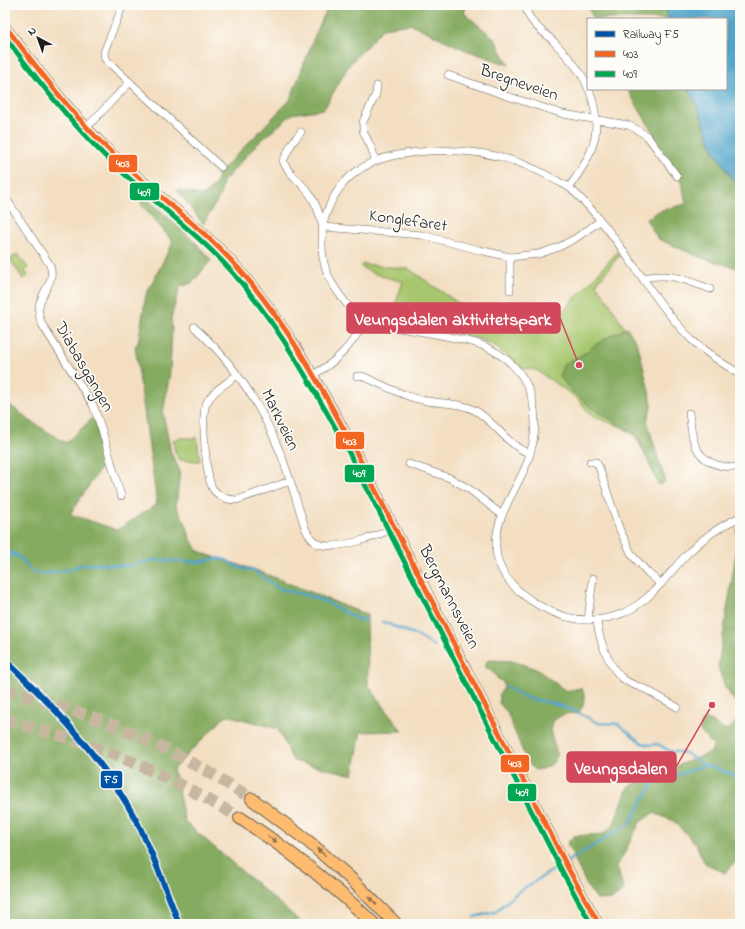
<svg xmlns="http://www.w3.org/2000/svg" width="745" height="929" font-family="'Indie Flower',sans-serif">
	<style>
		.green { fill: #a7c66d; stroke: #627144 }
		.forest { fill: #85ab60; stroke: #50643e }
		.water { fill: #51a5cc; stroke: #366074 }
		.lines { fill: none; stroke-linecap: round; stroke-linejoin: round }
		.stream { stroke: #51a5cc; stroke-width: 2.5 }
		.highway-tunnel { stroke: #c8b7a0; stroke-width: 12; stroke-dasharray: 12 6; stroke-linecap: butt }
		.street-casing { stroke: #676056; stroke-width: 8 }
		.secondary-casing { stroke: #676056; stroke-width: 10 }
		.highway-casing { stroke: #676056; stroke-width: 14 }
		.street { stroke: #fff; stroke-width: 7 }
		.secondary { stroke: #fee4c6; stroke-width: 9 }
		.highway { stroke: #fdbc70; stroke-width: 12 }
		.bus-1-casing { stroke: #fdfcf7; stroke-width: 8 }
		.bus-2-casing { stroke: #fdfcf7; stroke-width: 8 }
		.bus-1 { stroke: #f26522; stroke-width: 5 }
		.bus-2 { stroke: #00a651; stroke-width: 5 }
		.rail-1-casing { stroke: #fdfcf7; stroke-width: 9 }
		.rail-1 { stroke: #0054a6; stroke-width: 6 }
		.oneway { fill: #8c6c46 }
		.labels { text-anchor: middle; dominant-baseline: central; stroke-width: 3.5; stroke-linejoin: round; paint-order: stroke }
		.street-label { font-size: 17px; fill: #1c1c1c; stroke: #fdfcf7 }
		.leader { fill: none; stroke: #d1495b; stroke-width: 1.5 }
		.callout-dot { fill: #d1495b; stroke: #fdfcf7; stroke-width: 1.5 }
		.callout { fill: #d1495b; stroke: #d1495b; stroke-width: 1.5 }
		.callout-label { font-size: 18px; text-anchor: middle; font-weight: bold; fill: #fff }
		.line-badge { stroke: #fdfcf7; stroke-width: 1.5 }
		.badge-label { font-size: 11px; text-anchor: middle; font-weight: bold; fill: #fff }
	</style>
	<rect width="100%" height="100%" fill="#fdfcf7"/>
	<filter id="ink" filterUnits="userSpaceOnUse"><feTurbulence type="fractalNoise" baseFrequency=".025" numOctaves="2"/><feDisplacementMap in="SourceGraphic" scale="8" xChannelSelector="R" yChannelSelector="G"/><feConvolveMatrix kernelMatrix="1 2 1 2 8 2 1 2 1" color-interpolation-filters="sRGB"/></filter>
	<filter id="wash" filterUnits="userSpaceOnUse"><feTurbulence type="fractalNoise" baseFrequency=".012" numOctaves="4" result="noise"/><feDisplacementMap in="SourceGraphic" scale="16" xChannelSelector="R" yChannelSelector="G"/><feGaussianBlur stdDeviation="0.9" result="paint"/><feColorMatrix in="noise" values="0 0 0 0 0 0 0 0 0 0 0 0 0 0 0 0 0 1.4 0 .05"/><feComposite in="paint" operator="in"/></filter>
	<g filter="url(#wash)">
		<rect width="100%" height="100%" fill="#f3dec1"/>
		<g class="green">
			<path d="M617,252L619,256L596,284L611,305L635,346L645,420L665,479L658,481L636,437L622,427L592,416L577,398L536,370L522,368L493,345L476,338L449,331L391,322L390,319L403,282L375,274L361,267L363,264L409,269L496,329L506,320C514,322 524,328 533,329C552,330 603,267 617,252Z"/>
			<path d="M18,254L28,268L25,271L28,276L23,279L10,259Z"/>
			<path d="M181,438H197L200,461L179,460L175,452L173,440Z"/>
		</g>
		<g class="forest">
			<path d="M329,5H467L464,13L494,38L509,65L463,49L411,24L383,28L349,65L324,109L292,114L256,145L223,182L220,196L203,224L177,190L203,196L215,185L219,173L290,100L315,35Z"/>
			<path d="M587,5H666L668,19H594Z"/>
			<path d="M627,89H688L697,105L714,150L740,190V269L702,258L658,239L646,219L659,211L686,204L682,183L658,141Z"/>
			<path d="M142,194L195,242L211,260L193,282L187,285L180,286L171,318L172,329L170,372L163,413L171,453L180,471L176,506L187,526L190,538L197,550L205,554L258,571L367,615L368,685L402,731L361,732L353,775L293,761L278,729L227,715L173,769L185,822L303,924H5V401L29,420L66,443L96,415L102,466L70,514L117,530L157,504L135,346L138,343L146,295L173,242L141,204Z"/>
			<path d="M627,328L638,345L652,404L647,421L665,482L662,484H658L637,435L592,408L568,387L559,376L564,364L585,353L595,345L612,335Z"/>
			<path d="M737,529H740V709L725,687L718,667L737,547Z"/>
			<path d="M489,660L512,661L536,669L566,691L581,688C587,695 584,708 577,714C566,712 561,715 552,722C551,726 551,731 551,735C553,740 555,745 556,751C558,764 546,769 535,770L527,762L507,712L499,703V694L504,688L503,682L497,678L494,673L485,667L487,661Z"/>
			<path d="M740,714V857L725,873L705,863L695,843L672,820L653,813L640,822L617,867L624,891L612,899L598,900L588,888L567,843L574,836L603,834L613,826L628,787L656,774L710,753L714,745L709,741L700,731L702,722L706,719L725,730L731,728Z"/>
		</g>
		<path class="water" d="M666,5H740V190L714,150L697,105L688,89H726V19H668Z"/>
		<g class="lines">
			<g class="stream">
				<path d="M5,551L15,554L25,563L31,571L41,574L68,570L80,565L99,564L127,566L153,560L199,562L218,558L226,560L237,567L254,571L278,588L309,596L326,602L357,619L365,620"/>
				<path d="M5,561L15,554"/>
				<path d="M383,622L416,635L434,646"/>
				<path d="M506,687L527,698L551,703L575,711L598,723L618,724L642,743L650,745L657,744L670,751L685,753L704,765L719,769L740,778"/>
				<path d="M474,917L495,912L519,891L629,824L653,784L704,765"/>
				<path d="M467,924L468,922"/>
			</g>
		</g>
	</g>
	<g filter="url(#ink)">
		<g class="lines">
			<g class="highway-tunnel">
				<path d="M5,689C48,702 91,715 132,733C174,752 214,774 252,799"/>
				<path d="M5,719C43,731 81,741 118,756C160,773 200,794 240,818"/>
			</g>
			<g class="street-casing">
				<g id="street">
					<path d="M123,5L104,52L105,59L221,167"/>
					<path d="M525,5C530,26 542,29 555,43C567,56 582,71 588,88"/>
					<path d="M448,75L507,96L563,114L628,125L636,129L647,136L677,176"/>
					<path d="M87,127L130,82"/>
					<path d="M301,132L292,143L283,161C288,173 294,176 302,185C314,197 319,211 323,227L422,235L479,250L510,257L539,254L559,247L576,238L600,221"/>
					<path d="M375,160L372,149L363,131V122L376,94L377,86"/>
					<path d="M569,187C594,154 604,130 589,89"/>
					<path d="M5,197L50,265C58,288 28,297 43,326L93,405L102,430L121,496"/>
					<path d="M643,278C670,272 686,280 710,289"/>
					<path d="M510,290V257"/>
					<path d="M194,327C232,361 261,405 280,452C290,477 297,504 306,530C309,536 312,541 318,544C336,551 379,536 395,527"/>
					<path d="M740,374C723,364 706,353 692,340C646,294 619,232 570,188C565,184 556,181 550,177C505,151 454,146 403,154C361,160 333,183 323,225C322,230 323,236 322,242C321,280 342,296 363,325C392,326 421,331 450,337C465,340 481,343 494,351C536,375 543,420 527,463C516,491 495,516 496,547C496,574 519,594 540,606C563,619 589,624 615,616C648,606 665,577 688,553C703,538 720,526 740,517"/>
					<path d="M237,375C226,384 212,391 206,404C201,416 206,479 213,489C219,497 228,500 237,500L290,481"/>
					<path d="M313,375C336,362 350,347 363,325"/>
					<path d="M357,376H362C382,384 401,396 422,400C440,404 460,402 476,411C495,422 508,446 529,453"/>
					<path d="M689,413C691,424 691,438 696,447C705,465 723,468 740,467"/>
					<path d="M590,462H596L599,467L619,528L632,555L648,573L661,584"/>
					<path d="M409,464L450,478L469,489L502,515"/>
					<path d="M588,620L593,578"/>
					<path d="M597,620C598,637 608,664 620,676C627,684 638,686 647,690C657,696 667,701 677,707"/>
				</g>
			</g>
			<g class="secondary-casing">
				<path id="secondary" d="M5,26C39,70 72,115 112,153C154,193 201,226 239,269C284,320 320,385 352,444L569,870L599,924"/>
			</g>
			<g class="highway-casing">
				<g id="highway">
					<path d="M252,799L309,842L350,878L396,924"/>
					<path d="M240,818C288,849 332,884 374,924"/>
				</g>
			</g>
			<use href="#street" class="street"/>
			<use href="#secondary" class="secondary"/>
			<use href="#highway" class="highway"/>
			<g class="bus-1-casing">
				<path id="bus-1" d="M5,26C39,70 72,115 112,153C153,193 201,226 239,269C285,321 319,383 352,444L569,870L599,924"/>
			</g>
			<g class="bus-2-casing">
				<path id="bus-2" d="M5,37C37,79 69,121 107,158C148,198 196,231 234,274C279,326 313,387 346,447L563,873L591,924"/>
			</g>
			<use href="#bus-1" class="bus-1"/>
			<use href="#bus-2" class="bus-2"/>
			<g class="rail-1-casing">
				<path id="rail-1" d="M5,660C56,708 104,760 137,822C154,855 166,890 179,924"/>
			</g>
			<use href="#rail-1" class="rail-1"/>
		</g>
		<defs><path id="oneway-solid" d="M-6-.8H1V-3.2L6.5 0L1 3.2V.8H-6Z"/></defs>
		<g class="oneway">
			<use href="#oneway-solid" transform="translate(272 839) rotate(34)"/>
			<use href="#oneway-solid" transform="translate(321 852) rotate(-139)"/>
			<use href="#oneway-solid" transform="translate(373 901) rotate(-135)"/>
		</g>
	</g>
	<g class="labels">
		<g class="street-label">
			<text transform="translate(519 83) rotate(19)">Bregneveien</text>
			<text transform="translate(408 221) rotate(8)">Konglefaret</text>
			<text transform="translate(84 367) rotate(60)">Diabasgangen</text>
			<text transform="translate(280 420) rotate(64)">Markveien</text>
			<text transform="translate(449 597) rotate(63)">Bergmannsveien</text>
		</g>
	</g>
	<path class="leader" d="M579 365L560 318M712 705L676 767"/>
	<g class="callout-dot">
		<circle cx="579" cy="365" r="4"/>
		<circle cx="712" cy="705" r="4"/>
	</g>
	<g class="callout">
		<rect x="347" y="303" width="213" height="30" rx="4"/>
		<rect x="567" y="752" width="109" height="30" rx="4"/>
	</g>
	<g class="callout-label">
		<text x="453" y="325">Veungsdalen aktivitetspark</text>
		<text x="621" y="774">Veungsdalen</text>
	</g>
	<g class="line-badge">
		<rect x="108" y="154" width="30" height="19" rx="4" fill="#f26522"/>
		<rect x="129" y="182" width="31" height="19" rx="4" fill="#00a651"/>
		<rect x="335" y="431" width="30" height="19" rx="4" fill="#f26522"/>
		<rect x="344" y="464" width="31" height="19" rx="4" fill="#00a651"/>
		<rect x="500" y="754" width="30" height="19" rx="4" fill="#f26522"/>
		<rect x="100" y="770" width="23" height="19" rx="4" fill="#0054a6"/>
		<rect x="507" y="783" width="30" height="19" rx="4" fill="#00a651"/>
	</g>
	<g class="badge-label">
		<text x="123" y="167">403</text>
		<text x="144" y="196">409</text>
		<text x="350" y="445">403</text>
		<text x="359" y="477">409</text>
		<text x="515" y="767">403</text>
		<text x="111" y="783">F5</text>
		<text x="522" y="796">409</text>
	</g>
	<rect width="745" height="929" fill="none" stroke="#fdfcf7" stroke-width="20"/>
	<rect x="587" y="18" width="140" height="72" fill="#fdfcf7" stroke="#a3a29f"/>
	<rect x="595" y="31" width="20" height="6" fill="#0054a6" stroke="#a3a29f"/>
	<text x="623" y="38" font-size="12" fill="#1c1c1c">Railway F5</text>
	<rect x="595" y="51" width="20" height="6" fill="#f26522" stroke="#a3a29f"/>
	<text x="623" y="58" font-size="12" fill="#1c1c1c">403</text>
	<rect x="595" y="71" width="20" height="6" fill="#00a651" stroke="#a3a29f"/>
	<text x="623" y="78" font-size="12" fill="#1c1c1c">409</text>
	<g transform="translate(38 38) rotate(319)" stroke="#fdfcf7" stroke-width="3" paint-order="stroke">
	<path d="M0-3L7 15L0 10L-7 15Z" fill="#1c1c1c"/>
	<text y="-6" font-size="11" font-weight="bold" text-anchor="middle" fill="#1c1c1c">N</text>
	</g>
</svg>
